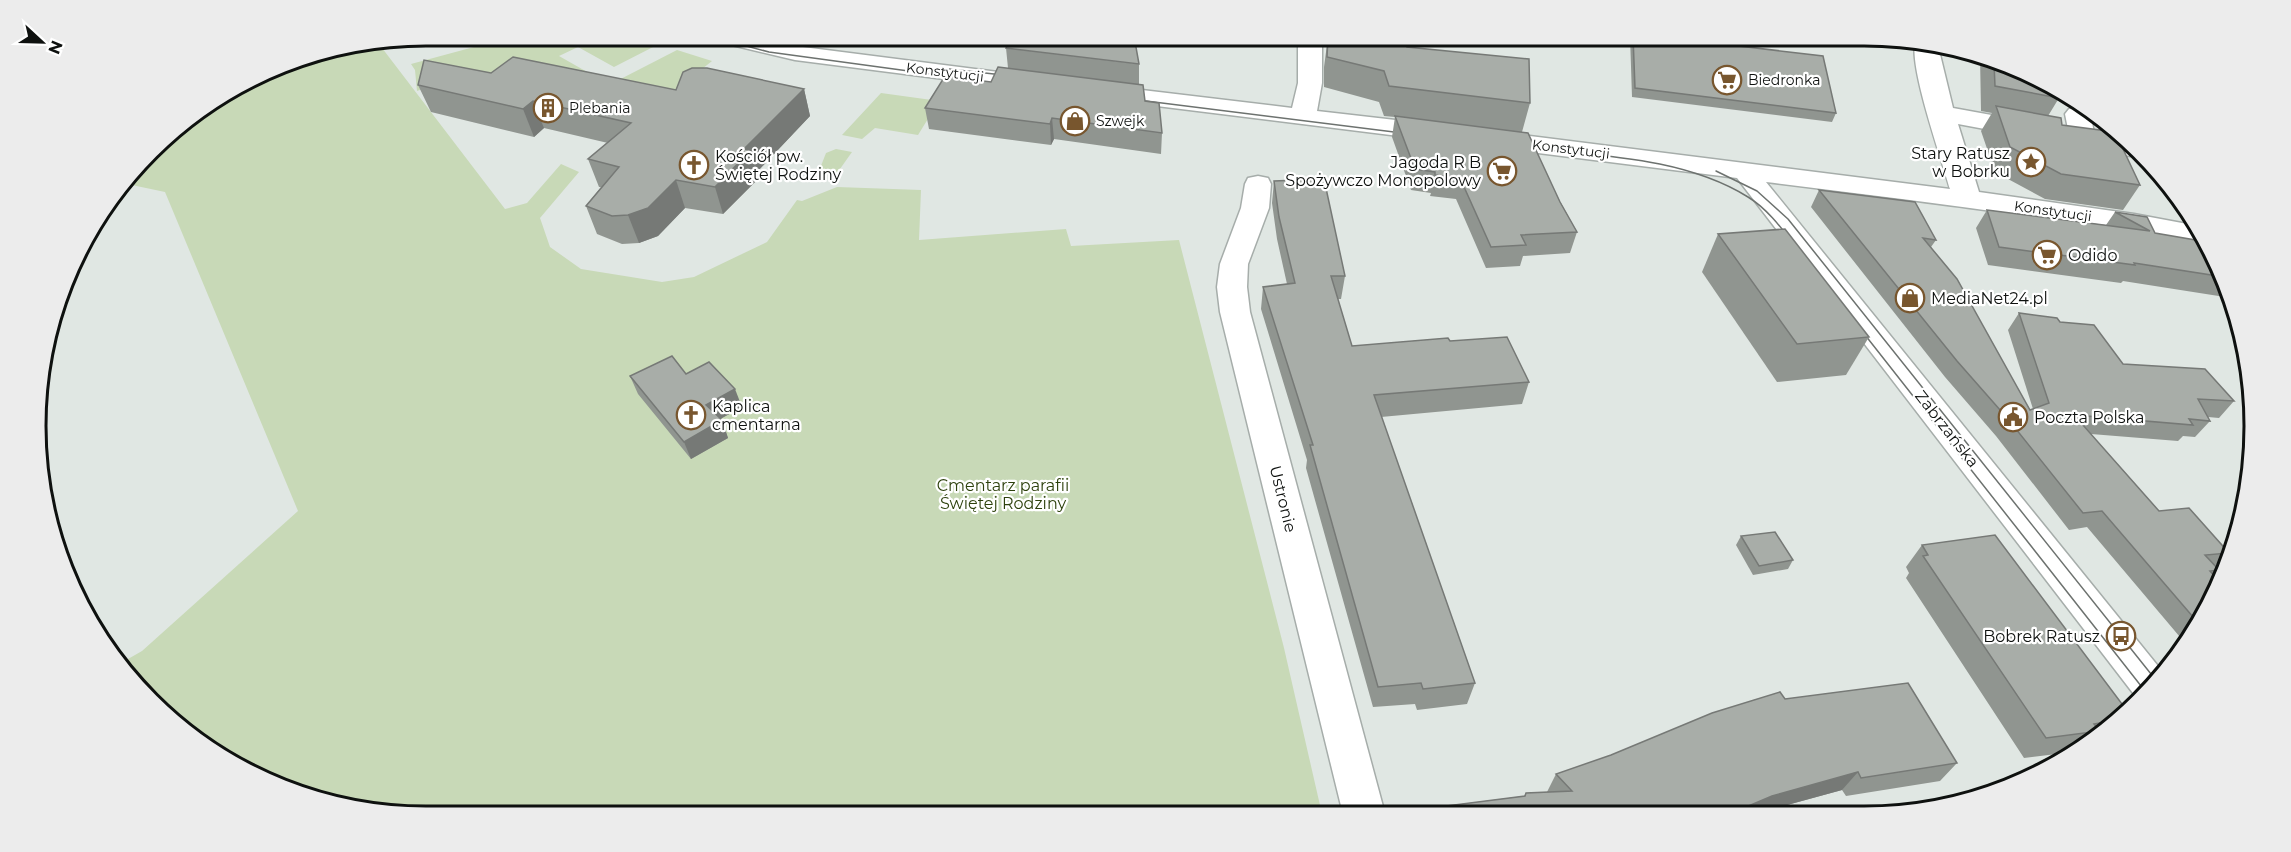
<svg xmlns="http://www.w3.org/2000/svg" width="2291" height="852" font-family="Montserrat,sans-serif">
	<style>
		.green { fill: #c8d9b7 }
		.lines { fill: none; stroke-linecap: round; stroke-linejoin: round }
		.minor-casing { stroke: #a6adaa; stroke-width: 3 }
		.minor { fill: #fff; fill-rule: evenodd }
		.tram { stroke: #6d726f; stroke-width: 1.5 }
		.wall { fill: #909590 }
		.shaded-wall { fill: #767976 }
		.building { fill: #a8ada8; stroke: #767976; stroke-width: 1.5 }
		.labels { text-anchor: middle; dominant-baseline: central; stroke-width: 4.5; stroke-linejoin: round; paint-order: stroke }
		.far-street-label { font-size: 14px; fill: #0e110f; stroke: #fff }
		.far-poi-label { font-size: 14px; fill: #0e110f; stroke: #fff; text-anchor: start }
		.poi-label { font-size: 16px; fill: #0e110f; stroke: #fff; text-anchor: start }
		.street-label { font-size: 16px; fill: #0e110f; stroke: #fff }
		.park-label { font-size: 16px; fill: #2d410c; stroke: #fff }
		.rim { fill: none; stroke: #0e110f; stroke-width: 3 }
	</style>
	<rect width="100%" height="100%" fill="#e0e7e3"/>
	<g class="green">
		<path d="M515,36H643L657,45L614,67L578,47L559,56L596,77L439,83L417,91L415,70L411,64Z"/>
		<path d="M379,44L505,209L527,203L561,164L579,172L540,218L550,247L581,269L662,282L694,277L767,242L797,200L802,201L837,187L921,190L919,240L1066,229L1071,246L1179,240L1284,648L1322,814L426,816L325,803L189,736L121,663L142,651L298,511L165,192L127,184L169,133L300,57Z"/>
		<path d="M677,50L712,61L662,101L607,86Z"/>
		<path d="M881,93L939,101L918,135L875,128L862,139L842,135Z"/>
		<path d="M836,149L852,152L835,176L819,171L826,153Z"/>
	</g>
	<g class="lines">
		<g class="minor-casing">
			<g id="minor">
				<path d="M711,36H753L795,46L1037,77L1046,79L1049,84L1046,89L1037,91L795,60L715,41Z"/>
				<path d="M1298,36H1322V83L1317,111L1439,125L1448,128L1452,133L1448,138L1439,141L1100,99L1091,97L1088,92L1091,87L1100,85L1292,108L1298,83Z"/>
				<path d="M1915,43L1938,46L1953,108L2068,129L2065,114L2069,109C2090,104 2091,116 2094,133L2122,139L2136,154L2130,156L1958,124L1979,192L2134,214L2198,226L2207,244L2204,245C2059,218 1912,200 1766,182L2162,671L2139,698L2136,697L1737,178L1490,147L1481,144L1477,139L1481,134L1490,131L1950,189C1941,157 1910,70 1915,43Z"/>
				<path d="M1258,176L1268,178L1271,184L1269,208L1248,264L1247,287L1250,312L1385,814H1343L1220,312L1217,287L1220,264L1241,208L1245,184L1248,178Z"/>
			</g>
		</g>
		<use href="#minor" class="minor"/>
		<g class="tram">
			<path d="M709,36L769,52L960,78"/>
			<path d="M949,69L1012,76"/>
			<path d="M1130,99L1410,134"/>
			<path d="M1520,147C1595,156 1682,156 1748,197C1766,208 1780,226 1793,243"/>
			<path d="M1716,171L1757,191L1788,219L2155,679"/>
			<path d="M1858,326L2145,691"/>
		</g>
	</g>
	<g class="wall">
		<path d="M1332,36H1385L1384,42L1407,47L1530,103L1522,132L1577,232L1570,253L1523,256L1520,266L1486,268L1456,199L1430,196L1431,193L1411,190L1392,137L1395,117L1384,116L1379,102L1324,87V67L1328,37H1332Z"/>
		<path d="M1630,36H1713L1714,43L1836,113L1832,122L1632,97Z"/>
		<path d="M1006,48L1139,64V85L1145,101L1162,133L1161,154L1054,139L1051,145L929,129L925,108L991,82L1008,68Z"/>
		<path d="M1980,56L2059,95V98L2048,116L2062,125L2140,185L2123,210L2045,199L1995,172L1981,131L1992,113L1981,111Z"/>
		<path d="M491,73L676,90L804,89L810,116L757,172L759,178L723,214L685,208L658,236L639,243L622,244L597,234L586,206L601,187H599L588,159L608,143L544,128L534,137L431,112L418,85Z"/>
		<path d="M1274,181L1345,276L1341,299H1338L1352,346L1450,341L1529,382L1522,404L1381,417L1475,683L1467,704L1417,710L1415,704L1373,707L1306,468L1307,460L1261,309L1263,287L1287,284L1277,239L1272,203Z"/>
		<path d="M1819,190L1936,240L1931,247L2030,410L2033,409L2008,330L2019,313L2060,322L2123,364L2234,401L2219,418L2208,417L2210,421L2195,437L2183,436L2178,441L2091,434L2159,511L2229,553L2215,566L2219,570L2213,575L2203,621L2185,643L2087,527L2069,530L1996,436L1945,377L1811,207Z"/>
		<path d="M1987,210L2106,225L2115,212L2155,233L2207,242L2225,297L2123,281L2121,283L1988,265L1976,228Z"/>
		<path d="M1718,234L1869,337L1846,375L1777,382L1702,272Z"/>
		<path d="M686,374L742,407L720,419L722,420L728,438L691,459L638,394L630,376Z"/>
		<path d="M1741,536L1793,560L1788,569L1753,575L1736,545Z"/>
		<path d="M1922,545L2122,719L2073,752L2024,758L1906,578L1909,573L1906,567Z"/>
		<path d="M1785,699L1957,763L1940,781L1846,796L1842,790L1758,813L1413,814L1414,810L1524,796L1526,793L1547,792L1556,774Z"/>
	</g>
	<g class="shaded-wall">
		<path d="M804,89L810,116L757,172L759,178L723,214L715,187L744,149Z"/>
		<path d="M533,101L544,128L534,137L523,109Z"/>
		<path d="M1052,118L1054,139L1051,145L1050,124Z"/>
		<path d="M676,180L685,208L658,236L639,243L628,215Z"/>
		<path d="M735,389L742,407L713,423L706,405Z"/>
		<path d="M722,420L728,438L691,459L684,442Z"/>
		<path d="M1858,772L1842,790L1758,813H1732L1772,796Z"/>
	</g>
	<g class="building">
		<path d="M1011,36H1134L1139,64L1006,48Z"/>
		<path d="M1336,36H1385L1384,42L1407,44V47L1529,59L1530,103L1389,86L1384,71L1327,57L1328,37L1336,38Z"/>
		<path d="M1633,36H1713L1714,43L1823,56L1836,113L1635,88Z"/>
		<path d="M513,57L676,90L683,72L692,68H707L804,89L744,149L751,150L715,187L676,180L648,208L628,215L612,216L586,206L619,167L588,159L631,123L533,101L523,109L418,85L424,60L491,73Z"/>
		<path d="M1994,63L2059,95V98L1995,86Z"/>
		<path d="M998,67L1143,85L1145,101L1159,103L1162,133L1052,118L1050,124L925,108L945,76L991,82Z"/>
		<path d="M1996,106L2061,118L2062,125L2115,132L2140,185L2061,174L2010,147Z"/>
		<path d="M1395,116L1528,133L1560,202L1577,232L1521,235L1526,245L1491,247L1460,178L1435,175V172L1415,169Z"/>
		<path d="M1324,179L1345,276H1331L1352,346L1448,338L1450,341L1507,337L1529,382L1374,395L1475,683L1423,689L1421,683L1378,687L1310,445H1313L1263,287L1295,283L1279,217L1274,181Z"/>
		<path d="M1819,190L1915,202L1936,240L1923,238L1957,279L2030,410L2049,403L2019,313L2057,318L2060,322L2094,325L2123,364L2205,369L2234,401L2198,399L2210,421L2189,419L2193,425L2074,415L2159,511L2189,508L2229,553L2205,555L2219,570L2210,571L2219,581L2203,621L2200,625L2102,511L2083,513L2008,419L1957,361Z"/>
		<path d="M1987,210L2150,231L2115,212L2147,217L2155,233L2207,242L2218,276L2134,263L2135,265L1999,247Z"/>
		<path d="M1785,229L1869,337L1797,344L1718,234Z"/>
		<path d="M672,356L686,374L709,362L735,389L706,405L722,420L684,442L630,376Z"/>
		<path d="M1775,532L1793,560L1759,566L1741,536Z"/>
		<path d="M1995,535L2128,712L2122,719L2094,724L2100,731L2046,738L1923,556L1928,555L1922,545Z"/>
		<path d="M1908,683L1957,763L1861,778L1858,772L1772,796L1732,813L1416,814L1414,810L1525,796L1526,793L1572,791L1556,774L1611,755L1712,713L1780,692L1785,699Z"/>
	</g>
	<defs>
		<g id="supermarket-ring" transform="scale(1.5)"><circle r="9.5" fill="#fff" stroke="#78562e" stroke-width="1.5"/><path d="M-6-5.5h2.5l.6 2H6L4.5 2H-2.5L-4.4-4H-6ZM-1.5 3.2a1.3 1.3 0 1 0 .1 0ZM3 3.2a1.3 1.3 0 1 0 .1 0Z" fill="#78562e"/></g>
		<g id="building-ring" transform="scale(1.5)"><circle r="9.5" fill="#fff" stroke="#78562e" stroke-width="1.5"/><path d="M-4-6H4V6H1V3H-1V6H-4ZM-2.5-4.3h1.7v1.8h-1.7ZM.8-4.3h1.7v1.8H.8ZM-2.5-1h1.7V.8h-1.7ZM.8-1h1.7V.8H.8Z" fill="#78562e"/></g>
		<g id="shop-ring" transform="scale(1.5)"><circle r="9.5" fill="#fff" stroke="#78562e" stroke-width="1.5"/><path d="M-5-2.5h2.3a2.7 3.5 0 0 1 5.4 0H5L5.5 6h-11ZM-1.5-2.5h3a1.5 2.3 0 0 0-3 0Z" fill="#78562e"/></g>
		<g id="sight-ring" transform="scale(1.5)"><circle r="9.5" fill="#fff" stroke="#78562e" stroke-width="1.5"/><path d="M0-6L1.8-2.2L6-1.7L2.9 1.2L3.7 5.4L0 3.3L-3.7 5.4L-2.9 1.2L-6-1.7L-1.8-2.2Z" fill="#78562e"/></g>
		<g id="church-ring" transform="scale(1.5)"><circle r="9.5" fill="#fff" stroke="#78562e" stroke-width="1.5"/><path d="M-1.2-6h2.4v3.5h3.3v2.4h-3.3V6h-2.4V-.1h-3.3v-2.4h3.3Z" fill="#78562e"/></g>
		<g id="civic-ring" transform="scale(1.5)"><circle r="9.5" fill="#fff" stroke="#78562e" stroke-width="1.5"/><path d="M-.6-6.5H3V-4.5H.6V-3L4-1V1h2V6H-6V1h2V-1L-.6-3ZM-1.2 2.5V6h2.4V2.5Z" fill="#78562e"/></g>
		<g id="bus-ring" transform="scale(1.5)"><circle r="9.5" fill="#fff" stroke="#78562e" stroke-width="1.5"/><path d="M-5-6H5V4H4V6H2V4H-2V6H-4V4H-5ZM-3.5-4V0h7V-4ZM-3.5 1.2v1.5H-2V1.2ZM2 1.2v1.5H3.5V1.2Z" fill="#78562e"/></g>
	</defs>
	<g fill-rule="evenodd">
		<use href="#supermarket-ring" x="1727" y="80"/>
		<use href="#building-ring" x="548" y="108"/>
		<use href="#shop-ring" x="1075" y="121"/>
		<use href="#sight-ring" x="2031" y="162"/>
		<use href="#church-ring" x="694" y="165"/>
		<use href="#supermarket-ring" x="1502" y="171"/>
		<use href="#supermarket-ring" x="2047" y="255"/>
		<use href="#shop-ring" x="1910" y="298"/>
		<use href="#church-ring" x="691" y="415"/>
		<use href="#civic-ring" x="2013" y="417"/>
		<use href="#bus-ring" x="2121" y="636"/>
	</g>
	<g class="labels">
		<g class="far-street-label">
			<text transform="translate(945 72) rotate(7)">Konstytucji</text>
			<text transform="translate(1571 149) rotate(7)">Konstytucji</text>
			<text transform="translate(2053 211) rotate(8)">Konstytucji</text>
		</g>
		<g class="far-poi-label">
			<text x="1748" y="80">Biedronka</text>
			<text x="569" y="108">Plebania</text>
			<text x="1096" y="121">Szwejk</text>
		</g>
		<g class="poi-label">
			<text x="2010" y="153" text-anchor="end">Stary Ratusz<tspan x="2010" dy="18">w Bobrku</tspan></text>
			<text x="715" y="156">Kościół pw.<tspan x="715" dy="18">Świętej Rodziny</tspan></text>
			<text x="1481" y="162" text-anchor="end">Jagoda R B<tspan x="1481" dy="18">Spożywczo Monopolowy</tspan></text>
			<text x="2068" y="255">Odido</text>
			<text x="1931" y="298">MediaNet24.pl</text>
			<text x="712" y="406">Kaplica<tspan x="712" dy="18">cmentarna</tspan></text>
			<text x="2034" y="417">Poczta Polska</text>
			<text x="2100" y="636" text-anchor="end">Bobrek Ratusz</text>
		</g>
		<g class="street-label">
			<text transform="translate(1947 429) rotate(52)">Zabrzańska</text>
			<text transform="translate(1283 499) rotate(76)">Ustronie</text>
		</g>
		<g class="park-label">
			<text x="1003" y="485">Cmentarz parafii<tspan x="1003" dy="18">Świętej Rodziny</tspan></text>
		</g>
	</g>
	<path d="M0 0H2291V852H0ZM426 46H1864A380 380 0 0 1 2244 426V426A380 380 0 0 1 1864 806H426A380 380 0 0 1 46 426V426A380 380 0 0 1 426 46Z" fill="#ececec" fill-rule="evenodd"/>
	<path class="rim" d="M426 46H1864A380 380 0 0 1 2244 426V426A380 380 0 0 1 1864 806H426A380 380 0 0 1 46 426V426A380 380 0 0 1 426 46Z"/>
	<g transform="translate(42 42) rotate(112)" stroke="#ffffff" stroke-width="4.5" paint-order="stroke">
	<path d="M0-4.5L10 22L0 15L-10 22Z" fill="#0e110f"/>
	<text y="-9" font-size="16" font-weight="bold" text-anchor="middle" fill="#0e110f">N</text>
	</g>
</svg>
